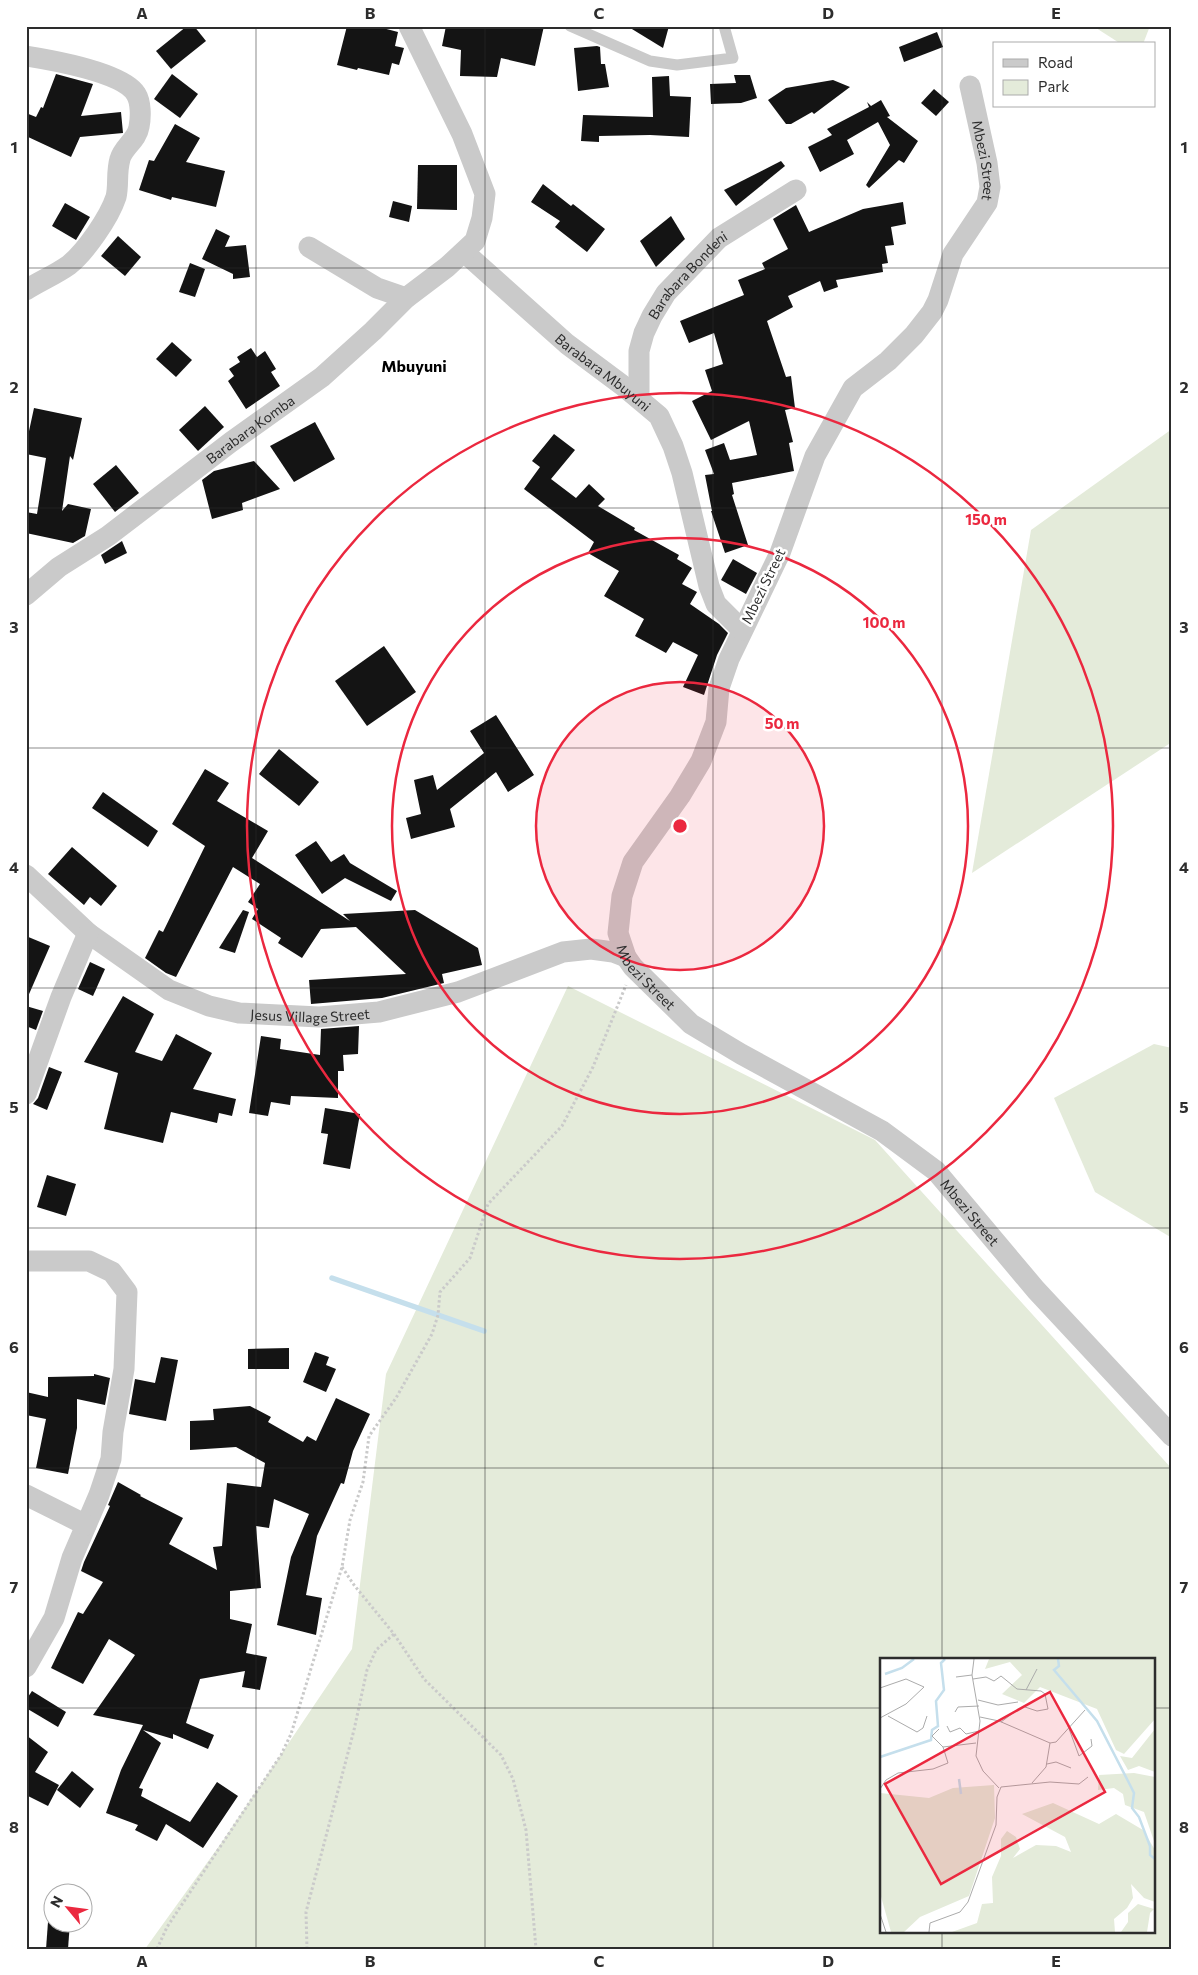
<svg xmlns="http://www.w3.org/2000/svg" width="1198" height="1975" font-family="Commissioner,sans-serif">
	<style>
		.green { fill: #e4ebda; fill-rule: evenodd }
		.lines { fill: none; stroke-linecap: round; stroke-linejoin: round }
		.stream { stroke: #c5dfec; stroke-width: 5.5 }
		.building { fill: #141414 }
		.path { stroke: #cacaca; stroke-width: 3; stroke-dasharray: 2.5 2.5; stroke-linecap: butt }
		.service { stroke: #cacaca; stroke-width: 11 }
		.minor { stroke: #cacaca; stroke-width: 21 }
		.grid { fill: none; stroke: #2d2d2d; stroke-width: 1; stroke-opacity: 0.55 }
		.ring { fill: none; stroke: #eb283f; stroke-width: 2.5 }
		.labels { text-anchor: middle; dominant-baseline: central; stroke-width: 5; stroke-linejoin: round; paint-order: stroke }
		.street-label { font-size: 14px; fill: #2d2d2d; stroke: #fff }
		.quarter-label { font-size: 16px; font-weight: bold; fill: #000; stroke: #fff }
		.inset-river { fill: none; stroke: #c5dfec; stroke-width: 2.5 }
		.inset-road { fill: none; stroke: #ababab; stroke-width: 1 }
		.view { fill: #eb283f; fill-opacity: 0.15; stroke: #eb283f; stroke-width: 2.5 }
		.inset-edge { fill: none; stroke: #2d2d2d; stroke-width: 2.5 }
		.centre { fill: #eb283f; stroke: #fff; stroke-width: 2.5 }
		.ring-label { font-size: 15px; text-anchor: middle; font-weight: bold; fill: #eb283f; stroke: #fff; stroke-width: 5; stroke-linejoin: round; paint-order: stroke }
		.neatline { fill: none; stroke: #2d2d2d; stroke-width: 2 }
		.grid-label { font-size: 16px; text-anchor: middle; font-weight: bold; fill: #2d2d2d }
	</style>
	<rect width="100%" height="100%" fill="#fff"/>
	<g class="green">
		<path d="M1093,26H1150L1143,44H1121Z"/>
		<path d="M1172,429V742L972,873L1031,530Z"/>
		<path d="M568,986L875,1140L1172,1469V1949H145L222,1842L352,1649L386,1374ZM882,1659H1154V1931H882Z"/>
		<path d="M1154,1044L1172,1048V1238L1095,1192L1054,1098Z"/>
	</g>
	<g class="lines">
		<path class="stream" d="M332,1278L484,1331"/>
	</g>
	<g class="building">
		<path d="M187,26H194L206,41L171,69L156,51Z"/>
		<path d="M347,26H375L398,32L395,46L404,48L399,65L392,63L389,75L358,68L357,70L337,65Z"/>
		<path d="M446,26H544L535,66L501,58L497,77L460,76L461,50L442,46Z"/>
		<path d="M627,26H669L663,48Z"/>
		<path d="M937,32L943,47L904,62L899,47Z"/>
		<path d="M597,46L600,47L601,64H605L609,87L578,91L574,48Z"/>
		<path d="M56,74L93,84L81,116L121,112L123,133L80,137L71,157L26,136V113L36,117L41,107L43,108Z"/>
		<path d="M172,74L198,94L180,118L154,99Z"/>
		<path d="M734,75H750L757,98L741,103L711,104L710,84L736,83Z"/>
		<path d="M669,76L670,96L691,97L689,137L650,135L599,136V142L581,141L583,115L653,117L652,77Z"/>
		<path d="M833,80L850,87L814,114L812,112L791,124H786L768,100L786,88Z"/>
		<path d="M934,89L949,102L936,116L921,103Z"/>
		<path d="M881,100L890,116L887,117L918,141L904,163L899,160L869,188L866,185L890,145L878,122L847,140L854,154L820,172L808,147L832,135L827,129L869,107L867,102L871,106Z"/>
		<path d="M175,124L200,138L186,162L225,171L216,207L172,197L171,200L139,190L149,160L154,161Z"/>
		<path d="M781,161L785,166L736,206L724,190Z"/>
		<path d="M418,165H457V210L417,209Z"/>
		<path d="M543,184L571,206L573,204L605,229L587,252L555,227L560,221L531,202Z"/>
		<path d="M393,201L412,206L409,222L389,217Z"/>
		<path d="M903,202L906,224L891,227L894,245L885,246L888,263L882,264L883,272L836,280L838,287L824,292L820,281L788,296L793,307L767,321L786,377L791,376L795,408L785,410L793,442L789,443L794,471L732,483L734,494L732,495L748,545L725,553L711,511H712L705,475L714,474L705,450L724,443L730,460L757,455L749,421L711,440L692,401L712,391L705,370L723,364L714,333L689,343L680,321L744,295L738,280L765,269L762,263L788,249L773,219L796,205L809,232L863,209Z"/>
		<path d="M65,203L90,217L76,240L52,226Z"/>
		<path d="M671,216L685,239L656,267L640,241Z"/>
		<path d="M216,229L230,236L225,247L246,245L250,277L233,279V274L202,259Z"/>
		<path d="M118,236L141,257L125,276L101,256Z"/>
		<path d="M190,263L205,269L195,297L179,292Z"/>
		<path d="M172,342L192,360L176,377L156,359Z"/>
		<path d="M251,348L257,357L265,351L276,369L271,372L280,386L246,409L228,381L234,376L229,369L240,362L237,357Z"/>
		<path d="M205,406L224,427L198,451L179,430Z"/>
		<path d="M34,408L82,418L73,460L70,456L62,511L68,504L91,509L85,536L73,543L26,533V512L37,514L46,458L26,454V445Z"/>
		<path d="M315,422L335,459L294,482L270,446Z"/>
		<path d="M554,434L575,450L551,479L576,498L589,484L605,499L598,506L635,528L634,530L679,555L677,559L692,568L682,584L697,592L690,604L719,624L728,633L717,655L704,695L683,687L698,655L673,642L666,653L635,636L644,619L604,596L619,571L588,553L594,542L524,489L540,467L532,461Z"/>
		<path d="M254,461L280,489L242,503L243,510L212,519L202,480L214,471Z"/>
		<path d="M116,465L139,493L115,512L93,484Z"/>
		<path d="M122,541L127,553L105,564L101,555Z"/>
		<path d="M733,559L757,573L746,594L721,580Z"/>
		<path d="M384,646L416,692L367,726L335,681Z"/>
		<path d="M496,715L534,775L508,792L496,772L450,809L455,827L411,839L406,818L421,814L414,780L433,775L437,790L484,753L470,731Z"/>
		<path d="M279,749L319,782L299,806L259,774Z"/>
		<path d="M205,769L229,783L217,801L268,831L252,858L350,921L343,914L415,910L478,948L482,965L442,974L444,983L382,998L311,1004L309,980L406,974L356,927L321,929L302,958L278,943L281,938L252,919L258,909L248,902L260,884L233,867L176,977L166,973L145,958L159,930L163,932L205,846L172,824Z"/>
		<path d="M103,792L158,831L148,847L92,808Z"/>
		<path d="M316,841L331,862L344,854L350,863L397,891L391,901L345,878L322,894L295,855Z"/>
		<path d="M72,847L117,886L101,906L90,897L84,905L48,874Z"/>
		<path d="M243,910L249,912L235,953L219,948Z"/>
		<path d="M26,936L50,946L26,1001Z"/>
		<path d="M90,962L105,969L93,996L78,989Z"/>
		<path d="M123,996L154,1014L135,1052L162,1061L176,1034L212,1053L193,1089L236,1099L232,1116L219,1113L217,1123L171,1112L163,1143L104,1129L118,1073L84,1062Z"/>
		<path d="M26,1006L43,1011L36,1030L26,1026Z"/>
		<path d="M359,1026L358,1054L343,1055L344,1071H338V1098L291,1096L290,1105L271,1102L268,1116L249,1113L261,1036L281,1039L280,1049L320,1055L321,1029Z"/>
		<path d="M49,1067L62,1072L47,1110L33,1104L38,1098Z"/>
		<path d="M325,1108L360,1114L350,1169L323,1164L328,1134L321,1133Z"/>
		<path d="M47,1175L76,1184L66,1216L37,1207Z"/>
		<path d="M289,1348V1369H248V1349Z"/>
		<path d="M315,1352L329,1357L326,1365L336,1369L326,1392L303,1382Z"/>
		<path d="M161,1357L178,1360L166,1421L129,1414L135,1379L155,1383Z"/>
		<path d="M94,1374L110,1378L105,1405L77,1399V1428L68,1474L36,1468L46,1419L26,1415V1392L48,1397V1377L94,1376Z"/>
		<path d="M336,1398L370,1414L353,1451L344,1484L341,1483L317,1536L306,1595L322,1598L316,1635L277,1625L291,1557L309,1514L274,1499L269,1528L256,1526L261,1588L230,1591V1619L252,1624L246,1653L267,1657L260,1690L242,1687L245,1671L200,1679L186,1723L214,1735L208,1749L173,1734V1739L143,1730L161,1743L139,1788L143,1789L141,1796L190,1822L217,1782L238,1796L203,1848L166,1824L157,1841L135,1830L138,1825L106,1813L121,1770L143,1725L93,1715L135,1655L109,1639L83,1684L51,1668L78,1612L83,1614L103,1582L81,1571L84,1562L110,1506L108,1505L118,1482L141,1495L140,1496L183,1518L169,1544L217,1570L213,1547L222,1546L227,1483L261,1487L265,1463L236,1447L190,1450V1421L214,1420L213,1409L250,1406L271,1417L268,1422L303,1442L307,1436L316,1441Z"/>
		<path d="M32,1691L66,1712L58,1727L26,1708V1700Z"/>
		<path d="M26,1735L48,1752L35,1772L59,1785L48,1806L26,1795Z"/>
		<path d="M72,1771L94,1789L80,1808L57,1790Z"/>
		<path d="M48,1922H70L68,1949H46Z"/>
	</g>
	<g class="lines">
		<g class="path">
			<path d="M342,1567L354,1585L394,1634L424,1679L501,1755L513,1779L526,1830L536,1949"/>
			<path d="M157,1949L167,1927L281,1755L291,1734L342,1567L350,1520L363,1482L369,1436L396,1398L432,1334L438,1315L440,1292L470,1258L488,1204L562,1126L593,1067L626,985"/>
			<path d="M307,1949L306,1912L354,1730L367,1670L376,1650L394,1634"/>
		</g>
		<path class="service" d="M570,26L650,61L677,65L733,58L724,26"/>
		<g class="minor">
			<path d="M26,56C51,60 123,72 136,94C141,102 141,117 139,127C137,140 123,147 120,159C116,173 119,185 116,197C109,218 86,251 69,265C55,275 40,281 26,290"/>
			<path id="s1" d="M970,86L987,163L990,187L987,203L953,254L938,300L932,312L914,335L888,361L853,388L815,456L780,553L729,659L719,688L716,722L701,761L680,796L633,862L622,896L618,933L626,957L633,967L691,1024L741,1054L882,1131L936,1171L1036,1290L1172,1436"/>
			<path d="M309,247L377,288L406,298"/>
			<path id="s2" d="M464,252L567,344L622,385L659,416L673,446L682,473L709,586L716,604L742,630"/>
			<path id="s3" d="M639,398V351L644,333L652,316L666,293L719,238L796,190"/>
			<path id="s4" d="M26,595L59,567L108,536L231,442L322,377L373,331L406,298L447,267L475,241L482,218L485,194L462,134L409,26"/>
			<path id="s5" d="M26,875L88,933L169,990L209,1006L239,1013L319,1017L379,1012L458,992L563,952L591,949L613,952L626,957"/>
			<path d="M26,1094L61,997L88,933"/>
			<path d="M26,1261H89L112,1272L127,1292L124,1369L113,1432L111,1459L99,1495L72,1558L54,1618L26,1667"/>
			<path d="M26,1495L86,1525"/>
		</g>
	</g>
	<path class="grid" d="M256,26V1949M485,26V1949M713,26V1949M942,26V1659M26,268H1172M26,508H1172M26,748H1172M26,988H1172M26,1228H1172M26,1468H1172M26,1708H882M1154,1708H1172M942,1931V1949"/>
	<circle cx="680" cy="826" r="144" fill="#eb283f" fill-opacity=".12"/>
	<g class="ring">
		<circle cx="680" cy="826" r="144"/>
		<circle cx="680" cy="826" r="288"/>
		<circle cx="680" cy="826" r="433"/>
	</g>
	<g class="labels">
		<g class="street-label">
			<text stroke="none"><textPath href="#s1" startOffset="76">Mbezi Street</textPath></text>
			<text stroke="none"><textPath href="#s3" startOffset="139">Barabara Bondeni</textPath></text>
			<text stroke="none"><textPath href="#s2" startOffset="184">Barabara Mbuyuni</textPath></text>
			<text stroke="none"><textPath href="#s4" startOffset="279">Barabara Komba</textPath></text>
			<text transform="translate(763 586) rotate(-64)">Mbezi Street</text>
			<text stroke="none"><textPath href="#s1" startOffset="1006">Mbezi Street</textPath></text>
			<text stroke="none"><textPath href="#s5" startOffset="329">Jesus Village Street</textPath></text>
			<text stroke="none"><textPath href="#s1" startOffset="1411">Mbezi Street</textPath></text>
		</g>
		<g class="quarter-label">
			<text x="414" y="365">Mbuyuni</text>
		</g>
	</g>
	<g transform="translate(880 1658)">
		<rect width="275" height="275" fill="#fff"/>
		<path d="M109,1H275V61L244,96L236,92L217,51L160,29L144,45L122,36L142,17L130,4L105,11ZM275,71V114L259,108L248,112L240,98L252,100ZM254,115L275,119V186L264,154L245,147L243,136L234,130L218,132L219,117ZM114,127L115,160L89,238L40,259L24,274H11L0,235V135L49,140L73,130ZM173,145L219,166L236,156L263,172L275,192V244L264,240L251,226L253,240L247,250L234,261L235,274H72L97,265L102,246L113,245L112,219L121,198V181L127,173L136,179L140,191L133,200L156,187L176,188L191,194L185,179L142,156ZM258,246L274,251L270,255L267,274H241L248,264V255Z" fill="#e4ebda"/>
		<path class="inset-river" d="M178,1L179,8L174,12L217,63L248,123L254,135L252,150L259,159L270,188V197L275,201M5,16L22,10L34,1M0,99L51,82L52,72L58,68L56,43L64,32L61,5L65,1M79,121L81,136"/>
		<path class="inset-road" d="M94,1L92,17L100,63L96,98L103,113L119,130M76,19L92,17M93,21L106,19L114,23L121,18L137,31L161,33L165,36L168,51L157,53L145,49M0,30L26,21L44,29L26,46L0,60M146,32L157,11M98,42L118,47L138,44M75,54L78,49L99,48M8,58L37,74L43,70L47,58M100,59L119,63L170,85M121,64L137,52M67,68L70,74L80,70L86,76L99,73M188,68L199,98L212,88L211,81M59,71L52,78L63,89L96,85M170,85L176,84L205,52M167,106L176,104L191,110M152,125L166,109L170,85M0,131L6,122L18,115L53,111L68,105L63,89M0,256L6,274M49,274L50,265L80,254L88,244L116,167L117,139L121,129L170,124L199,126L208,119"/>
		<path class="view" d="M170,34L225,134L61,226L5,126Z"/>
		<rect width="275" height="275" class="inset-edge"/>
	</g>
	<circle cx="680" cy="826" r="8" class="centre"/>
	<g class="ring-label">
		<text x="986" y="525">150 m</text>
		<text x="884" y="628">100 m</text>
		<text x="782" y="729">50 m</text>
	</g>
	<rect width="1198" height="1975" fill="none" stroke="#ffffff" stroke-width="55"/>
	<rect x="993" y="42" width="162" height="65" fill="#ffffff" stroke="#ababab"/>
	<rect x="1003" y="59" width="25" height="8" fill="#cacaca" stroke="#ababab"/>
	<text x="1038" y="68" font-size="15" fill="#2d2d2d">Road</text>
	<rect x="1003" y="80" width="25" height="15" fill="#e4ebda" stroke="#ababab"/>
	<text x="1038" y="92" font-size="15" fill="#2d2d2d">Park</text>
	<g transform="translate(68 1908) rotate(299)"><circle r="24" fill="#ffffff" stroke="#ababab"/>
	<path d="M0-4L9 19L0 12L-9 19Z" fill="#eb283f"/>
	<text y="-8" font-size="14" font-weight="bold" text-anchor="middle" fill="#2d2d2d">N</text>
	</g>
	<rect x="28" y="28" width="1142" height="1920" class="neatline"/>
	<g class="grid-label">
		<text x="142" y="19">A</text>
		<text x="370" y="19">B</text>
		<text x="599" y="19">C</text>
		<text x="828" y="19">D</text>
		<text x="1056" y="19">E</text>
		<text x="14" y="153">1</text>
		<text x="1184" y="153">1</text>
		<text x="14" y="393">2</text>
		<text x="1184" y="393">2</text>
		<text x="14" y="633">3</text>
		<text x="1184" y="633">3</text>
		<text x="14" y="873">4</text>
		<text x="1184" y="873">4</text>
		<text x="14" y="1113">5</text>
		<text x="1184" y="1113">5</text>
		<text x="14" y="1353">6</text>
		<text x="1184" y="1353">6</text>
		<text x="14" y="1593">7</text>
		<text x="1184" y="1593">7</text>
		<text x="14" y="1833">8</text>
		<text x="1184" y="1833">8</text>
		<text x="142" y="1967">A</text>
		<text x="370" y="1967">B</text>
		<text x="599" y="1967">C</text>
		<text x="828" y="1967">D</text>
		<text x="1056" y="1967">E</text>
	</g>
</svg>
